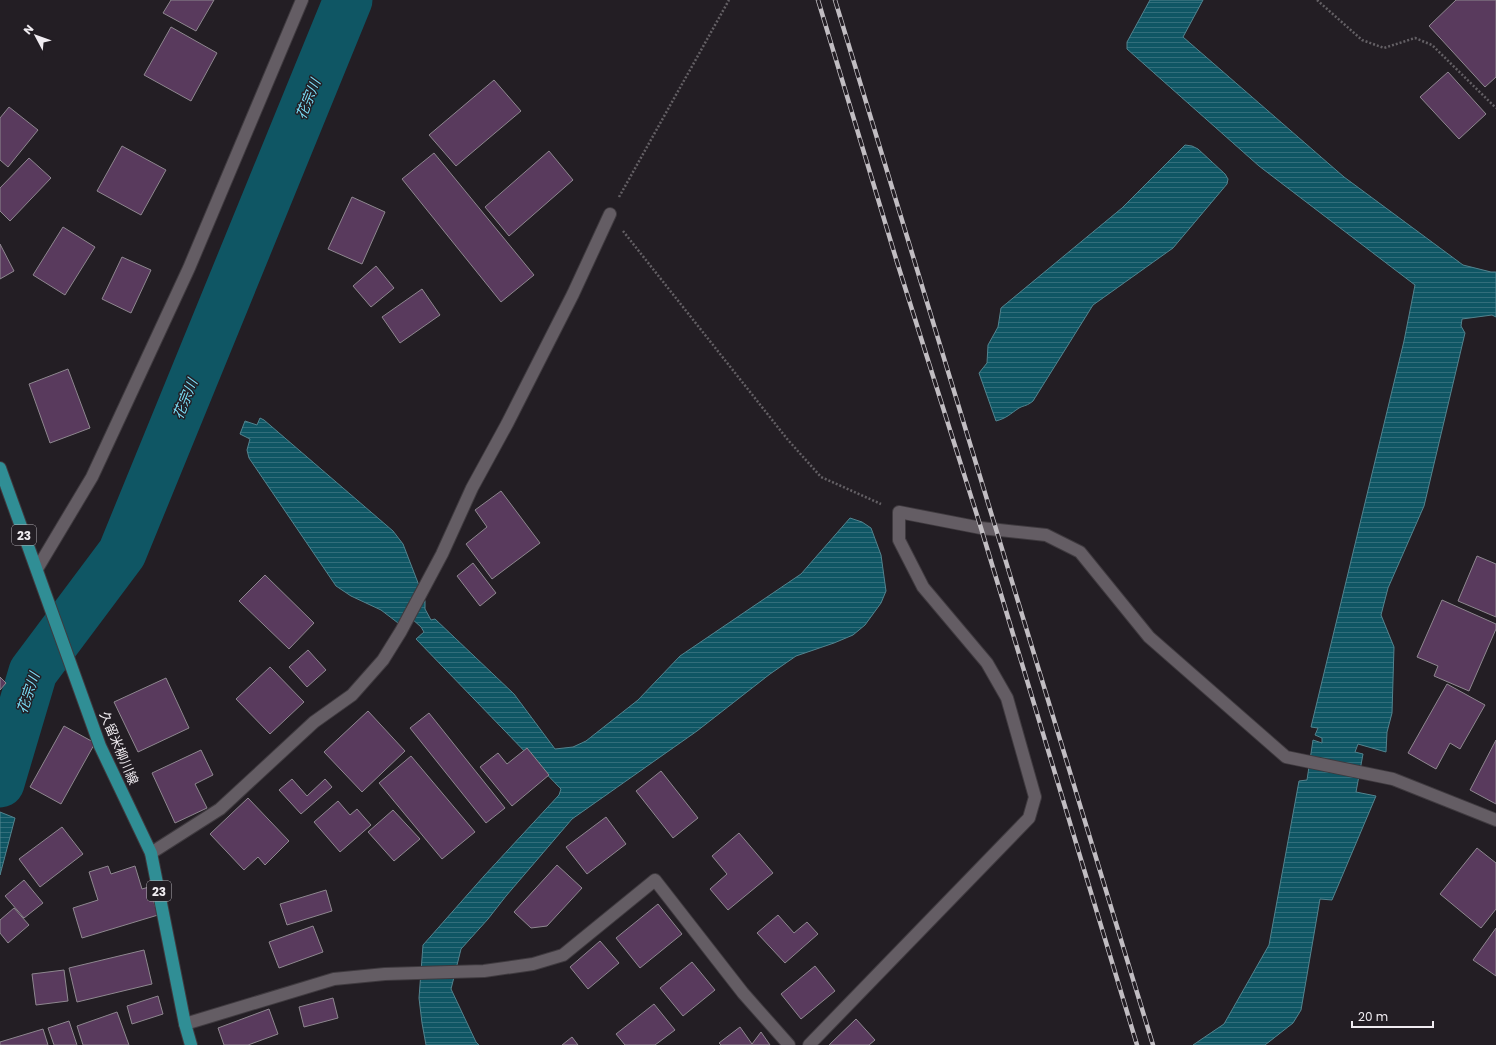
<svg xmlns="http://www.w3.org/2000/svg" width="1496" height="1045" font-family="Poppins,'Noto Sans JP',sans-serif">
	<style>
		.water { fill: url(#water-rules); stroke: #52838e }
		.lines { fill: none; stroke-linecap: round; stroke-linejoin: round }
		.river { stroke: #0f5664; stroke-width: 49 }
		.building { fill: #593a5d; stroke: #8e878f }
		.street-casing { stroke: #3f3a3f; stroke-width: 14 }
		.primary-casing { stroke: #3f3a3f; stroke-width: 14 }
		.path { stroke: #646065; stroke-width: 2.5; stroke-dasharray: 2 2; stroke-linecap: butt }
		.street { stroke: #645d64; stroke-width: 12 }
		.primary { stroke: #308e95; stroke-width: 12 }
		.rail-casing { stroke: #c1bdc2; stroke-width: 4.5 }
		.rail { stroke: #231e24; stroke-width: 3; stroke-dasharray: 9; stroke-linecap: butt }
		.labels { text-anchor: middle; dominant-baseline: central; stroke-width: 3; stroke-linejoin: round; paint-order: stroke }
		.shield { fill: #231e24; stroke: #b2aeb4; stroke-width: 1 }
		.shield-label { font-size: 12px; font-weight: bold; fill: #f0ecf1 }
		.street-label { font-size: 13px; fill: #f0ecf1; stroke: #231e24 }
		.water-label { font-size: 14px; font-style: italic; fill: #7bdef7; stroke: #231e24 }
	</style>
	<defs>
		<pattern id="water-rules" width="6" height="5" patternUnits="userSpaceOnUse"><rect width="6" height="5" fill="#0f5664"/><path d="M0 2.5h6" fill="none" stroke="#326e7b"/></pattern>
	</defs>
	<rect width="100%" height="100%" fill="#231e24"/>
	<g class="water">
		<path d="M1150,0H1203L1183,37L1344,177L1463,265L1491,272H1496V317L1492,315L1462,319L1461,326L1465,333L1424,506L1388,588L1381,615L1394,647L1392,713L1387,732L1386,752L1358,744L1355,752L1363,754L1356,792L1376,796L1332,900L1320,899L1301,1010L1293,1023L1265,1045H1193L1224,1024L1269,945L1299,781L1307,780L1313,740L1322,743V738L1315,735L1318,728L1311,727L1404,341L1415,285L1259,166L1127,49V42Z"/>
		<path d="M1185,145L1192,146L1198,149L1225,174L1228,179L1227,184L1173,248L1093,305L1033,401C1027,406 1025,405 1019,408C1010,414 1007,418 996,421L979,373L987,363L988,345L998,327L1001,308L1122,208Z"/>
		<path d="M260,418L264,420L393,531L403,544L425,601V609L431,620L435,619L514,694L555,749L573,747L586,741L638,700L680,656L801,574L850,518L862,522L871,528L881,555L886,591L881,603L865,625L853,635L834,643L796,656L770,674L697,731L572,819L506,896L488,919L461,949L451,989L476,1042L479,1045H426L422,1023L419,998L423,945L484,876L559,795L561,789L416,639L424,632L421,627L411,618L402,626L381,610L351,596L336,586L249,458L247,450L250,439L240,434L245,421L257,425Z"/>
		<path d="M0,812L15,818L0,875Z"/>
	</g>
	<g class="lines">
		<path class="river" d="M0,783L33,672L122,553L348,0"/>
	</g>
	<g class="building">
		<path d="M171,0H214L196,31L163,13Z"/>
		<path d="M1456,0H1496V77L1485,87L1429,26Z"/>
		<path d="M171,27L217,53L191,101L144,75Z"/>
		<path d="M1448,72L1486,114L1459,139L1420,97Z"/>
		<path d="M494,80L521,111L456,166L429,135Z"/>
		<path d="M9,107L38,130L8,167L0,160V118Z"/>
		<path d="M122,146L166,170L141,215L97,191Z"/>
		<path d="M549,151L573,180L509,236L485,207Z"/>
		<path d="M434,153L534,275L501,302L402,179Z"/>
		<path d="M29,158L51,178L10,221L0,211V188Z"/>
		<path d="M352,197L385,212L362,264L328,249Z"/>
		<path d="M63,227L95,247L65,295L33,275Z"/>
		<path d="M0,244L14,271L0,279Z"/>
		<path d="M122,257L151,270L131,313L102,299Z"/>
		<path d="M376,266L394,288L371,307L353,286Z"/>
		<path d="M422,289L440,315L400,343L382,317Z"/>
		<path d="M68,369L90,428L50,443L29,384Z"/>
		<path d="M501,491L540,543L492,579L466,544L487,527L475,510Z"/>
		<path d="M1477,556L1496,564V617L1458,601Z"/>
		<path d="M473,563L496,593L480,606L457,576Z"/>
		<path d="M265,575L314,623L289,649L239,601Z"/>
		<path d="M1442,600L1496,624V629L1469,691L1434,676L1438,666L1417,657Z"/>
		<path d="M308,650L326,670L307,687L289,667Z"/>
		<path d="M270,667L304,702L270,734L236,699Z"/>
		<path d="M0,677L6,683L0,690Z"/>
		<path d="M166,678L189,728L138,752L114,702Z"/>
		<path d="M1447,684L1485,705L1460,749L1450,743L1436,769L1408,753Z"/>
		<path d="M368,711L405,751L362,792L324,752Z"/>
		<path d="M429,713L505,808L486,823L410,728Z"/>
		<path d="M64,726L95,743L61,804L30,787Z"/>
		<path d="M1496,740V804L1470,790Z"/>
		<path d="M527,748L549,775L512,806L480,767L498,753L507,764Z"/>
		<path d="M201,750L213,775L195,784L207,808L175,823L152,773Z"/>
		<path d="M411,756L475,832L442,859L379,783Z"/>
		<path d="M661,771L698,818L673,838L636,791Z"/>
		<path d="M292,779L307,796L325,779L332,787L301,814L279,790Z"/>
		<path d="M248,798L289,841L265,865L258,857L244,870L210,834Z"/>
		<path d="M338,801L350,815L357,809L371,825L340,852L314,822Z"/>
		<path d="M393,810L420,839L394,861L368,832Z"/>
		<path d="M606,817L626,844L587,874L566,847Z"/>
		<path d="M62,827L83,854L40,887L19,859Z"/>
		<path d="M739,833L773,873L728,910L710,889L727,874L712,856Z"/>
		<path d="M1477,848L1496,863V909L1481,928L1440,894Z"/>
		<path d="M557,865L582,888L547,926L531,928L514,912Z"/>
		<path d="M108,866L111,874L135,866L142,889L149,887L158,915L82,938L73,908L98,900L89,872Z"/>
		<path d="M24,880L43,903L24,918L5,896Z"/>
		<path d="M326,890L332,911L287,925L280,904Z"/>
		<path d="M658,904L682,934L640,968L616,938Z"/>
		<path d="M14,908L29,925L8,943L0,933V920Z"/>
		<path d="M778,915L794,933L807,922L818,934L785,963L757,933Z"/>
		<path d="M313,926L323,952L279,968L269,942Z"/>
		<path d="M1496,928V976L1473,960Z"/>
		<path d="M600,941L619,963L588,989L570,967Z"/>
		<path d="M144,950L152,984L77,1002L69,968Z"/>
		<path d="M692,962L715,990L683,1016L660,988Z"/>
		<path d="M815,966L835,991L801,1019L781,994Z"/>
		<path d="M64,970L68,1001L36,1005L32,974Z"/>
		<path d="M158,996L163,1014L132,1024L127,1006Z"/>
		<path d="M333,998L338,1018L304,1027L299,1007Z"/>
		<path d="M654,1004L675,1030L655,1045H625L616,1034Z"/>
		<path d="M269,1009L278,1034L248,1045H224L218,1028Z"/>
		<path d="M117,1012L129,1045H83L77,1026Z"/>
		<path d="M856,1019L875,1040L869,1045H829Z"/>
		<path d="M69,1021L77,1045H54L48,1028Z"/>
		<path d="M740,1027L752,1044L761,1032L770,1045H721L719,1043Z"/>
		<path d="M43,1029L48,1045H0V1042Z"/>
		<path d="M572,1037L578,1045H562Z"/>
	</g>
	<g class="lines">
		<g class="street-casing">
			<g id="street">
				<path d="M37,569L92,477L189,268L302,0"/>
				<path d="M151,853L220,809L314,722L352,695L383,660L401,631L442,554L472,488L507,424L573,294L610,214"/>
				<path d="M185,1024L334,979L385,974L484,971L533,964L563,955L655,880L743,993L789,1045"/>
				<path d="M809,1045L1029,818L1035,797L1007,698L987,663L923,587L899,540V512L981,528L1046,535L1080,552L1149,637L1286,757L1393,779L1496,820"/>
			</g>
		</g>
		<g class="primary-casing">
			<path id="primary" d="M0,468L100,746L151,853L185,1024L191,1045"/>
		</g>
		<g class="path">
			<path d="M1317,0L1362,40L1384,48L1415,38L1432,45L1496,108"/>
			<path d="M619,197L729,0"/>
			<path d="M623,231L788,440L821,477L881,504"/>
		</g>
		<use href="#street" class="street"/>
		<use href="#primary" class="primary"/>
		<g class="rail-casing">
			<g id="rail">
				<path d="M818,0L897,262L981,528L1137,1045"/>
				<path d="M835,0L1153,1045"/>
			</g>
		</g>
		<use href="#rail" class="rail"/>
	</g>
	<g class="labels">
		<g class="shield">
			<rect x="12" y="525" width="24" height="20" rx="3"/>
			<rect x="147" y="881" width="24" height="20" rx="3"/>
		</g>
		<g class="shield-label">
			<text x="24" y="535">23</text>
			<text x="159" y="891">23</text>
		</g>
		<g class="street-label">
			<text transform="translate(119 748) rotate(67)">久留米柳川線</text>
		</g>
		<g class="water-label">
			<text transform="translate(308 99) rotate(-68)">花宗川</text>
			<text transform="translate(185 399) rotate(-68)">花宗川</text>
			<text transform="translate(28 693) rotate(-71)">花宗川</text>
		</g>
	</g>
	<g transform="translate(36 36) rotate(311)" stroke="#231e24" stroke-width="3" paint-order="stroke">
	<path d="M0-3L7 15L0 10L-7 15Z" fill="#f0ecf1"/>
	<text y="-6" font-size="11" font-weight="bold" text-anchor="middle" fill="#f0ecf1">N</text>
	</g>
	<path d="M1352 1021v6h81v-6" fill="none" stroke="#f0ecf1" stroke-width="2"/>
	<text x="1358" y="1021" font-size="12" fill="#f0ecf1" stroke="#231e24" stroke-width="3" paint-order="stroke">20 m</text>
</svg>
